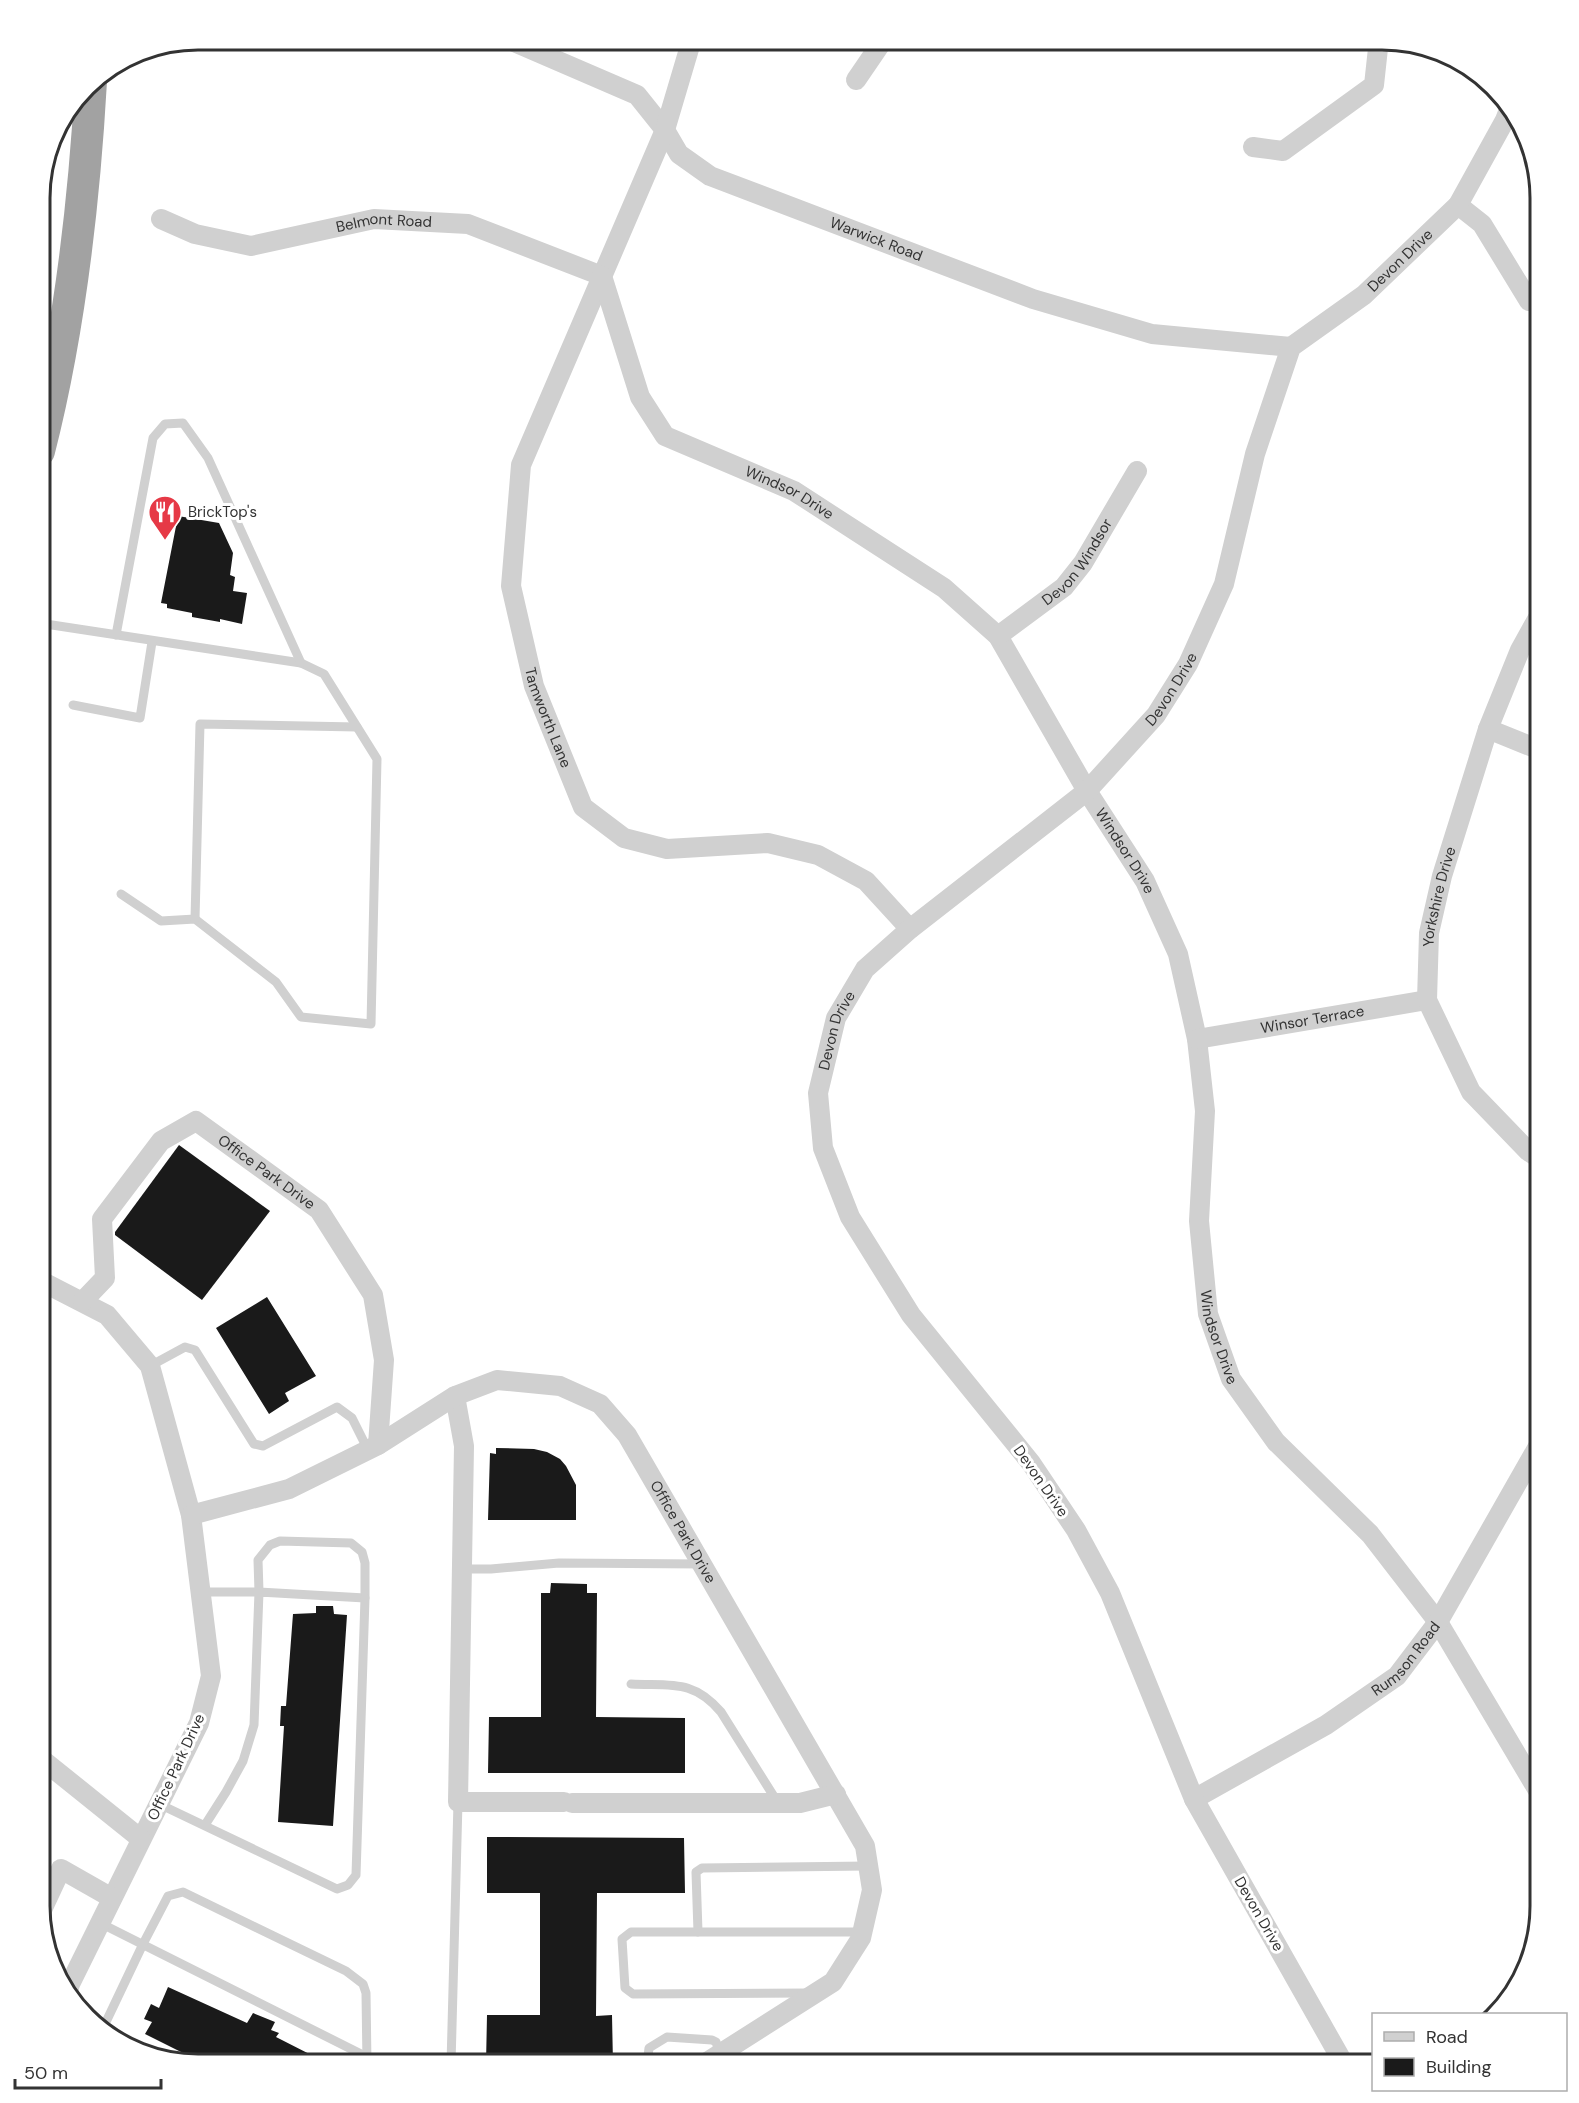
<svg xmlns="http://www.w3.org/2000/svg" width="1579" height="2103" font-family="'DM Sans',sans-serif">
	<style>
		.building { fill: #1a1a1a }
		.lines { fill: none; stroke-linecap: round; stroke-linejoin: round }
		.service { stroke: #d0d0d0; stroke-width: 9 }
		.minor { stroke: #d0d0d0; stroke-width: 20 }
		.trunk { stroke: #a2a2a2; stroke-width: 32 }
		.labels { text-anchor: middle; dominant-baseline: central; stroke-width: 6; stroke-linejoin: round; paint-order: stroke }
		.street-label { font-size: 15px; fill: #333; stroke: #fff }
		.poi-label { font-size: 15px; fill: #333; stroke: #fff; text-anchor: start }
		.rim { fill: none; stroke: #333; stroke-width: 3 }
	</style>
	<rect width="100%" height="100%" fill="#fff"/>
	<g class="building">
		<path d="M178,516L219,523L233,553L230,575L235,577L233,591L247,593L242,624L220,619V622L192,617V613L167,608V604L161,603Z"/>
		<path d="M179,1145L270,1211L202,1300L115,1235V1232Z"/>
		<path d="M267,1297L316,1376L285,1393L289,1401L269,1414L216,1328Z"/>
		<path d="M496,1448L534,1449L547,1452L560,1459L566,1466L576,1485V1520H488L490,1453L496,1454Z"/>
		<path d="M551,1583L587,1584V1593H597L596,1717L685,1718V1773H488L489,1717H541V1593H550Z"/>
		<path d="M316,1606H333L334,1614L347,1615L333,1826L278,1822L284,1726H280L281,1706H286L293,1614L316,1613Z"/>
		<path d="M487,1837L684,1838L685,1893H597L596,2016L612,2015L613,2064H486L487,2015H540V1893H487Z"/>
		<path d="M168,1987L247,2023L253,2013L275,2022L271,2030L279,2033L276,2037L329,2064H205L145,2034L152,2022L144,2019L151,2004L159,2008Z"/>
	</g>
	<g class="lines">
		<g class="service">
			<path d="M39,623L301,663L324,674L377,759L371,1024L301,1017L276,982L195,919L161,921L121,894"/>
			<path d="M116,635L153,438L165,424L183,423L208,458L301,663"/>
			<path d="M73,705L140,718L152,642"/>
			<path d="M195,919L200,724L357,727"/>
			<path d="M150,1366L185,1347L195,1350L254,1444L263,1446L337,1407L352,1418L368,1450"/>
			<path d="M462,1569H491L559,1563L702,1564"/>
			<path d="M201,1592H259L365,1598V1563L362,1552L351,1543L280,1541L270,1545L258,1560L259,1592L254,1725L243,1761L226,1792L205,1825"/>
			<path d="M631,1684C671,1686 693,1679 721,1712L778,1803"/>
			<path d="M159,1804L337,1889L348,1885L356,1875L365,1598"/>
			<path d="M100,1923L367,2057"/>
			<path d="M698,1932L696,1872L702,1868L868,1866"/>
			<path d="M809,1993L633,1994L625,1988L622,1939L631,1932H863"/>
			<path d="M104,2030L105,2024L143,1944L168,1896L183,1892L346,1971L363,1984L366,1993L367,2064"/>
			<path d="M451,2064L458,1802"/>
			<path d="M647,2064L649,2048L667,2037L712,2040L716,2042L720,2054"/>
		</g>
		<g class="minor">
			<path id="s1" d="M507,39L637,95L665,130L679,154L710,176L1033,299L1152,334L1291,347"/>
			<path id="s2" d="M692,39L665,130L521,465L511,586L534,686L583,807L624,838L667,849L768,843L818,855L866,881L910,929"/>
			<path d="M856,80L884,39"/>
			<path d="M1253,147L1283,151L1374,85L1379,39"/>
			<path d="M1458,205L1482,224L1529,301"/>
			<path id="s3" d="M161,219L195,234L251,246L374,219L468,224L602,276"/>
			<path id="s4" d="M602,276L640,397L665,436L794,491L944,588L998,636L1087,791L1145,881L1178,954L1197,1039L1205,1111L1199,1221L1208,1314L1231,1379L1276,1442L1370,1534L1438,1622L1540,1794"/>
			<path id="s5" d="M998,636L1064,587L1083,563L1137,471"/>
			<path d="M1488,729L1540,750"/>
			<path id="s6" d="M1197,1039L1427,1000"/>
			<path id="s7" d="M1540,1159L1528,1151L1471,1092L1427,1000L1429,933L1442,876L1488,729L1520,650L1540,614"/>
			<path d="M39,1280L107,1315L150,1366L191,1515L211,1676L199,1723L70,1984L67,1995"/>
			<path id="s8" d="M83,1301L105,1278L102,1219L161,1141L196,1121L319,1210L373,1295L384,1360L378,1445"/>
			<path d="M455,1396L464,1446L458,1802H564"/>
			<path id="s9" d="M191,1515L289,1489L378,1445L455,1396L497,1380L560,1386L600,1404L627,1435L865,1846L872,1890L861,1938L833,1982L704,2064"/>
			<path d="M39,1757L141,1839"/>
			<path id="s10" d="M1194,1799L1326,1725L1397,1676L1438,1622L1540,1443"/>
			<path d="M572,1803H800L836,1794"/>
			<path d="M41,1912L61,1869L112,1898"/>
			<path id="s11" d="M1344,2064L1194,1799L1110,1593L1076,1530L1031,1463L911,1315L850,1217L823,1148L818,1093L836,1018L865,969L910,929L1087,791L1156,715L1188,664L1224,584L1255,454L1291,347L1364,295L1458,205L1505,120L1510,107"/>
		</g>
		<path class="trunk" d="M39,451C70,330 84,205 91,81"/>
	</g>
	<defs>
		<g id="restaurant-pin" transform="scale(1.725)"><path d="M0 17L-7.5 6A9.5 9.5 0 1 1 7.5 6Z" fill="#e63946" stroke="#fff"/><path d="M-5-6h1v4h1v-4h1v4h1v-4h1v5L-1.5 .5V6h-2V.5L-5-1ZM5-6V6H3V1.5H1.5Q1.5-4 5-6Z" fill="#fff"/></g>
	</defs>
	<g fill-rule="evenodd">
		<use href="#restaurant-pin" x="165" y="512"/>
	</g>
	<g class="labels">
		<g class="street-label">
			<text stroke="none"><textPath href="#s3" startOffset="230">Belmont Road</textPath></text>
			<text stroke="none"><textPath href="#s1" startOffset="430">Warwick Road</textPath></text>
			<text stroke="none"><textPath href="#s11" startOffset="2170">Devon Drive</textPath></text>
			<text stroke="none"><textPath href="#s4" startOffset="310">Windsor Drive</textPath></text>
			<text stroke="none"><textPath href="#s5" startOffset="110">Devon Windsor</textPath></text>
			<text stroke="none"><textPath href="#s11" startOffset="1666">Devon Drive</textPath></text>
			<text stroke="none"><textPath href="#s2" startOffset="718">Tamworth Lane</textPath></text>
			<text stroke="none"><textPath href="#s4" startOffset="814">Windsor Drive</textPath></text>
			<text stroke="none"><textPath href="#s7" startOffset="303">Yorkshire Drive</textPath></text>
			<text stroke="none"><textPath href="#s6" startOffset="117">Winsor Terrace</textPath></text>
			<text stroke="none"><textPath href="#s11" startOffset="1180">Devon Drive</textPath></text>
			<text stroke="none"><textPath href="#s8" startOffset="316">Office Park Drive</textPath></text>
			<text stroke="none"><textPath href="#s4" startOffset="1318">Windsor Drive</textPath></text>
			<text transform="translate(1041 1481) rotate(55)">Devon Drive</text>
			<text stroke="none"><textPath href="#s9" startOffset="597">Office Park Drive</textPath></text>
			<text stroke="none"><textPath href="#s10" startOffset="256">Rumson Road</textPath></text>
			<text transform="translate(176 1767) rotate(-65)">Office Park Drive</text>
			<text transform="translate(1259 1914) rotate(60)">Devon Drive</text>
		</g>
		<g class="poi-label">
			<text x="188" y="512">BrickTop's</text>
		</g>
	</g>
	<path d="M0 0H1579V2103H0ZM198 50H1382A148 148 0 0 1 1530 198V1906A148 148 0 0 1 1382 2054H198A148 148 0 0 1 50 1906V198A148 148 0 0 1 198 50Z" fill="#fff" fill-rule="evenodd"/>
	<path class="rim" d="M198 50H1382A148 148 0 0 1 1530 198V1906A148 148 0 0 1 1382 2054H198A148 148 0 0 1 50 1906V198A148 148 0 0 1 198 50Z"/>
	<rect x="1372" y="2013" width="195" height="78" fill="#ffffff" stroke="#adadad" stroke-width="1.5"/>
	<rect x="1384" y="2032" width="30" height="9" fill="#d0d0d0" stroke="#adadad" stroke-width="1.5"/>
	<text x="1426" y="2043" font-size="18" fill="#333333">Road</text>
	<rect x="1384" y="2058" width="30" height="18" fill="#1a1a1a" stroke="#adadad" stroke-width="1.5"/>
	<text x="1426" y="2073" font-size="18" fill="#333333">Building</text>
	<path d="M15 2079v9h146v-9" fill="none" stroke="#333333" stroke-width="3"/>
	<text x="24" y="2079" font-size="18" fill="#333333" stroke="#ffffff" stroke-width="4.5" paint-order="stroke">50 m</text>
</svg>
